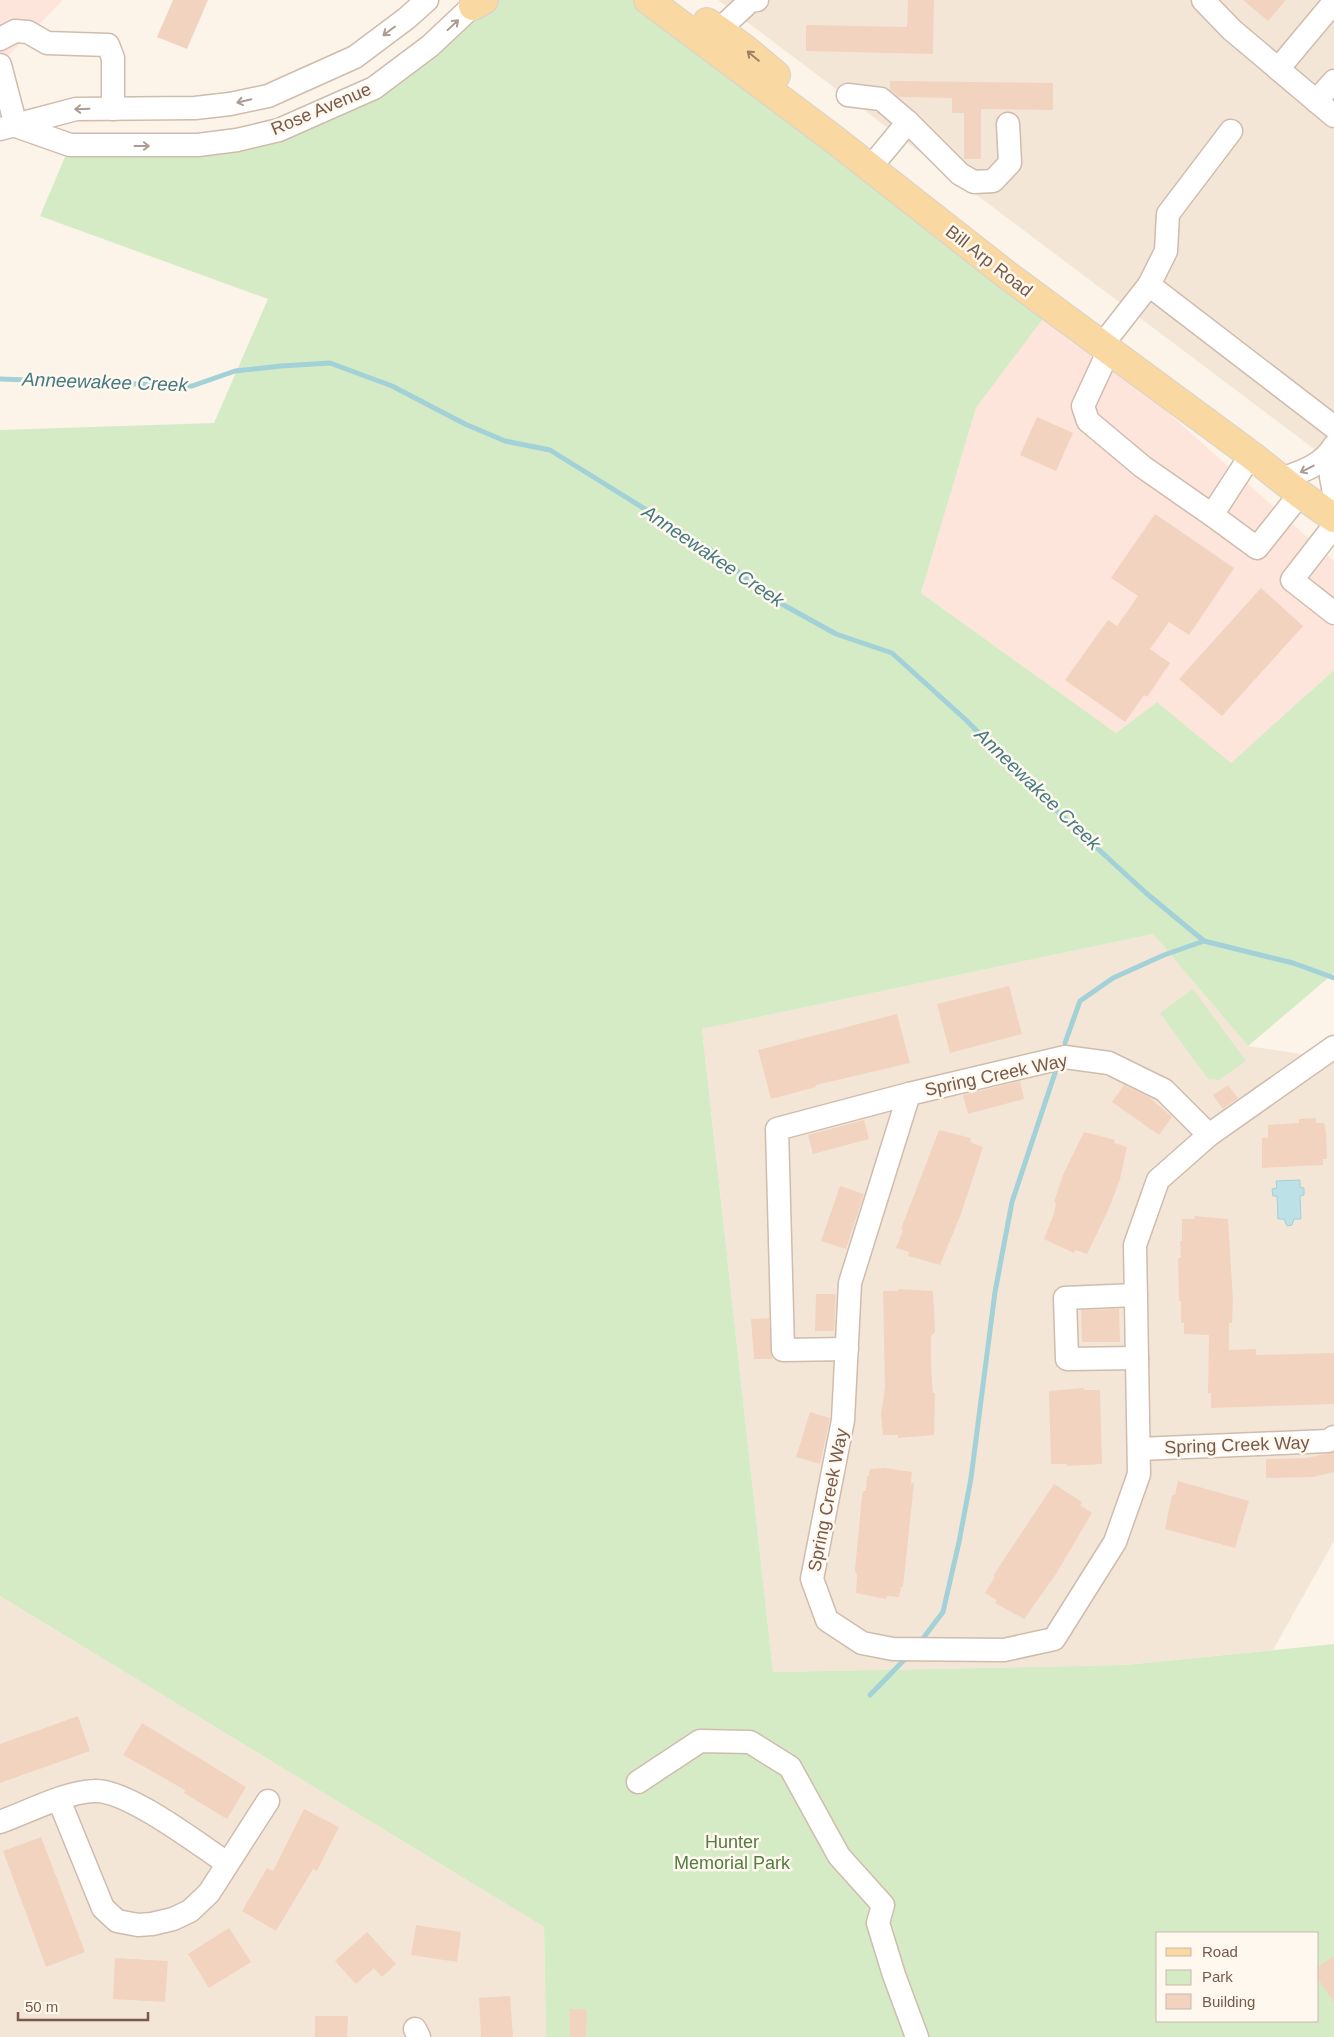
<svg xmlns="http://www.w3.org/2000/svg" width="1334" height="2037" font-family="Helvetica,sans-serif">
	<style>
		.residential { fill: #f4e6d6 }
		.commercial { fill: #fde5dc }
		.green { fill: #d5ebc6; fill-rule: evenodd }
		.water { fill: #bce1e7; stroke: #a2d1d8 }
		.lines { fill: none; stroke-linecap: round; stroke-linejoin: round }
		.stream { stroke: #a2d1d8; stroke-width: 5 }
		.building { fill: #f2d3bf }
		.minor-casing { stroke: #cfbcad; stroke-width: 25 }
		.major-casing { stroke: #d9d1cd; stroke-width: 30 }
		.minor { stroke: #fff; stroke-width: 22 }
		.major { stroke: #fad8a1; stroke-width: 28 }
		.oneway { stroke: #ad9c93 }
		.oneway2 { stroke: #9e8065 }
		.labels { text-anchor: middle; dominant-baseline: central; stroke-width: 5; stroke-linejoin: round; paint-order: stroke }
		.street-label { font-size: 18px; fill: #775a4b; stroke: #fff8ee }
		.park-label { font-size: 18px; fill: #547d43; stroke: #fff8ee }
		.water-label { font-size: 19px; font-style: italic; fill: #427983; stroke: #fff8ee }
	</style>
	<rect width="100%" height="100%" fill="#fcf4e8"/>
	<g class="residential">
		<path d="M718,0H1334V464Z"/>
		<path d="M1153,934L1248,1046L1334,1059V1541L1273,1650L1125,1665L773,1672L702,1029Z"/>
		<path d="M0,1596L544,1927L546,2037H0Z"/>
	</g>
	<g class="commercial">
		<path d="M0,0H63L0,64Z"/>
		<path d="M1051,308L1334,561V670L1231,764L1157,702L1116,733L921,593L976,408Z"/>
	</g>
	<g class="green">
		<path d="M479,0H648L1051,308L976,408L921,593L1116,733L1157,702L1231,763L1334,670V973L1248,1046L1153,934L702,1029L773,1672L1125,1665L1334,1644V2037H546L544,1927L0,1596V430L214,423L268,299L40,216L70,145H198L374,88ZM1158,1933H1318V2021H1158Z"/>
		<path d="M1193,989L1246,1061L1219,1080L1208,1079L1160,1013Z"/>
	</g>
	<path class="water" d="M1300,1180V1187L1304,1188V1195L1300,1196L1301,1219H1294L1292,1225L1287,1226L1284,1219H1278L1277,1196H1273L1272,1189L1277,1188L1276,1181Z"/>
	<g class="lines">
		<g class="stream">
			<path d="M0,379L192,386L235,371L281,366L330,363L392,386L465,424L505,441L550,450L711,550L771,598L836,634L892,653L966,720L1059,813L1146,893L1204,941L1293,963L1334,978"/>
			<path d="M1065,1043L1080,1001L1113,978L1164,955L1204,941"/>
			<path d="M924,1637L943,1612L959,1542L971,1478L995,1292L1012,1202L1055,1073"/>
			<path d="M870,1695L908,1656"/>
		</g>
	</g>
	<g class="building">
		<path d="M173,0H208L187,49L157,37Z"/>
		<path d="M908,0H934L933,54L806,51V25L907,27Z"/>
		<path d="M1243,0H1286L1268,21Z"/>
		<path d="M890,81L1053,83V110L981,109V159H964V113H952V98L899,97L890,89Z"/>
		<path d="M1037,417L1073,433L1056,471L1020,455Z"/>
		<path d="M1155,514L1234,568L1189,635L1169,622L1150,649L1170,663L1147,697L1144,695L1125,722L1065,680L1108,620L1117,626L1138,596L1111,578Z"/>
		<path d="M1261,588L1303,626L1222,716L1179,679Z"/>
		<path d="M1009,986L1022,1034L950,1053L937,1004Z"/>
		<path d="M897,1014L910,1063L816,1085V1087L771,1099L758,1050Z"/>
		<path d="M1020,1081L1024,1099L968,1114L963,1095Z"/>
		<path d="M1124,1085L1149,1097L1172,1117L1159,1135L1112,1102Z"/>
		<path d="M1228,1085L1238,1098L1223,1109L1213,1095Z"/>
		<path d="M1316,1118V1123H1324L1326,1132L1327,1159H1323V1165L1262,1168V1138H1268V1125L1299,1123V1119Z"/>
		<path d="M864,1120L869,1139L813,1154L808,1135Z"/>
		<path d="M939,1130L971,1138L970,1142L983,1147L961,1214L940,1265L908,1256L909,1252L896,1248L903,1230L901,1229Z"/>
		<path d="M1084,1132L1115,1140L1114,1143L1127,1147L1120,1179L1110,1206L1087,1254L1075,1250L1074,1253L1044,1239L1054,1214L1056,1203L1054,1202L1063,1175Z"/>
		<path d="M840,1186L864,1194L846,1249L821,1241Z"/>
		<path d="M1194,1216L1228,1219L1233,1301L1232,1323H1229V1350L1256,1349V1355L1334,1353V1404L1211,1408V1393H1208L1209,1335L1184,1334V1323H1181V1301H1179L1178,1258H1181L1180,1241H1182V1219H1195Z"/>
		<path d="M898,1289L933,1291L935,1332L931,1336V1366L933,1393H935L934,1435L898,1438V1435H883L881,1414L885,1388L883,1291H898Z"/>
		<path d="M816,1294H836L834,1331H815Z"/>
		<path d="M1119,1309L1120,1342H1082L1081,1310Z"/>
		<path d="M769,1318L772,1359H754L751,1319Z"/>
		<path d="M1084,1388V1390H1100L1102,1464L1066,1466L1067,1464H1051L1049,1391Z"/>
		<path d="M810,1412L830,1418L820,1464L796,1457Z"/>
		<path d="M1334,1452V1472L1313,1477L1266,1478V1459L1307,1458Z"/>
		<path d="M884,1468L912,1472L911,1483H914L903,1587H901L899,1597L887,1596L886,1599L856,1593L857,1576L855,1570L862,1496L863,1491H866L867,1476H869L870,1469Z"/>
		<path d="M1178,1481L1249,1501L1235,1548L1165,1529L1172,1495H1175Z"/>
		<path d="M1054,1484L1082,1502L1080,1505L1092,1513L1056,1574L1024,1619L995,1603L997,1600L985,1593L995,1577L993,1576Z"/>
		<path d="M78,1716L90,1751L0,1783V1744Z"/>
		<path d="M142,1723L246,1787L227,1819L184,1793L185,1790L123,1755Z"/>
		<path d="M304,1809L339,1827L317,1871L313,1869L276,1931L242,1911L267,1868L273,1871Z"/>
		<path d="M41,1837L85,1952L46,1967L3,1851Z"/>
		<path d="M416,1925L461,1932L457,1962L411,1955Z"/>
		<path d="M229,1928L251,1962L209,1988L188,1954Z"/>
		<path d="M367,1932L396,1964L382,1977L374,1968L356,1984L335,1961Z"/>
		<path d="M1334,1956V2002L1318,1979V1967Z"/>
		<path d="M115,1958L168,1961L165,2002L113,1999Z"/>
		<path d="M510,1996L513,2037H481L479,1998Z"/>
		<path d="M570,2009H587L586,2037H570Z"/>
		<path d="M315,2016H348L347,2037H315Z"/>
	</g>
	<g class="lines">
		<g class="minor-casing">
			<g id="minor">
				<path d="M1203,0L1232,30L1334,116"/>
				<path d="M719,30L750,1L757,0"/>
				<path d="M0,39L15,31L28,32L47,43L108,45L113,58V109"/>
				<path d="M0,65L16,126"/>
				<path d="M1278,69L1334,2"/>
				<path d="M848,95L881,99L908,122L870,168"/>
				<path d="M1316,101L1334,81"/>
				<path d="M908,122L960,174L974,182L993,181L1010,163L1008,124"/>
				<path d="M16,126L70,145H198L237,140L279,130L374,88L430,46L479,0"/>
				<path d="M0,129L76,109L195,108L230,104L268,96L355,57L407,18L427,0"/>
				<path d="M1231,131L1168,214L1166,251L1149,285L1334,427"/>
				<path d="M1102,345L1149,285"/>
				<path d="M1109,350L1083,406L1088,421L1143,467L1212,515"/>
				<path d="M1330,452L1331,477L1334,493"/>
				<path d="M1251,455L1212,515L1257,548L1300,494"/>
				<path d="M1281,479C1301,472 1323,465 1334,446"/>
				<path d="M1334,526L1292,580L1334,613"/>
				<path d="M1209,1135L1164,1090L1109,1063L1065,1057L909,1094L850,1283L843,1420L812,1579L827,1620L862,1643L893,1649L1004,1650L1054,1639L1115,1542L1139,1474L1135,1245L1158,1180L1209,1135L1334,1047"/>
				<path d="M1136,1295L1065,1298L1067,1359L1137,1358"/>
				<path d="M847,1349L783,1350L777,1129L909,1094"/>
				<path d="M1139,1449L1328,1441L1334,1437"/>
				<path d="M638,1782L700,1741L750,1742L790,1767L839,1856L883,1905L878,1923L894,1975L917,2037"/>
				<path d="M59,1800L103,1908L117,1921L138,1925L152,1924L173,1919L190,1911L209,1893L268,1801"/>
				<path d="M0,1822C28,1812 65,1792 94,1791C127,1789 198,1844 227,1863"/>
				<path d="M415,2029L419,2037"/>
			</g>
		</g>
		<g class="major-casing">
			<g id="major">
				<path d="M648,0L835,140L1007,275L1251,455L1300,494L1334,518"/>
				<path d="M473,6L484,0"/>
				<path d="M707,22L744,48L776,75"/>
			</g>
		</g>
		<use href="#minor" class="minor"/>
		<use href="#major" class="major"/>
	</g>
	<defs><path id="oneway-shaft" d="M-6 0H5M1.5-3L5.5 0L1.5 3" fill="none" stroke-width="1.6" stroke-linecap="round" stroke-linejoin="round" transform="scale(1.25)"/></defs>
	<g class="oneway">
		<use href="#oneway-shaft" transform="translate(453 25) rotate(-43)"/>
		<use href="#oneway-shaft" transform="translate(389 31) rotate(143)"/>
		<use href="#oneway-shaft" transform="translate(244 101) rotate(167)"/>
		<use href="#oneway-shaft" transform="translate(82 109) rotate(178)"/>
		<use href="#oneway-shaft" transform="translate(142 146)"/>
		<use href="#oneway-shaft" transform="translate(1307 469) rotate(153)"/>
	</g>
	<use class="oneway2" href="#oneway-shaft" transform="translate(753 56) rotate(-140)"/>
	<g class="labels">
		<g class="street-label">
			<text transform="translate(321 109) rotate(-23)">Rose Avenue</text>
			<text transform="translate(989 261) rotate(38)">Bill Arp Road</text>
			<text transform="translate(996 1075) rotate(-12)">Spring Creek Way</text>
			<text transform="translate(1237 1445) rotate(-2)">Spring Creek Way</text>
			<text transform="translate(828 1500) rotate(-79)">Spring Creek Way</text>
		</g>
		<g class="park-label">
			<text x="732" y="1842">Hunter<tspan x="732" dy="21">Memorial Park</tspan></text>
		</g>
		<g class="water-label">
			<text transform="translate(105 382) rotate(2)">Anneewakee Creek</text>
			<text transform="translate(713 556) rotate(34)">Anneewakee Creek</text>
			<text transform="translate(1038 789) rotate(44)">Anneewakee Creek</text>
		</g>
	</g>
	<rect x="1156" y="1932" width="162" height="90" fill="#fff8ee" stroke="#c9b9ad"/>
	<rect x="1166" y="1948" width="25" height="8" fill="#fad8a1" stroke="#c9b9ad"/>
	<text x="1202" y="1957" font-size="15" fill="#775a4b">Road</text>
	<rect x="1166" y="1970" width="25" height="15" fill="#d5ebc6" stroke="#c9b9ad"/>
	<text x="1202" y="1982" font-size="15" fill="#775a4b">Park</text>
	<rect x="1166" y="1994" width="25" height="15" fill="#f2d3bf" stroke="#c9b9ad"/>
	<text x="1202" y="2007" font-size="15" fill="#775a4b">Building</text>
	<path d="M18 2012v8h130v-8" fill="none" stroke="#775a4b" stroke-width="2.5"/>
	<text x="25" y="2012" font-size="15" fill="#775a4b" stroke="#fff8ee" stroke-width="4" paint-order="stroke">50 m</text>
</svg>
